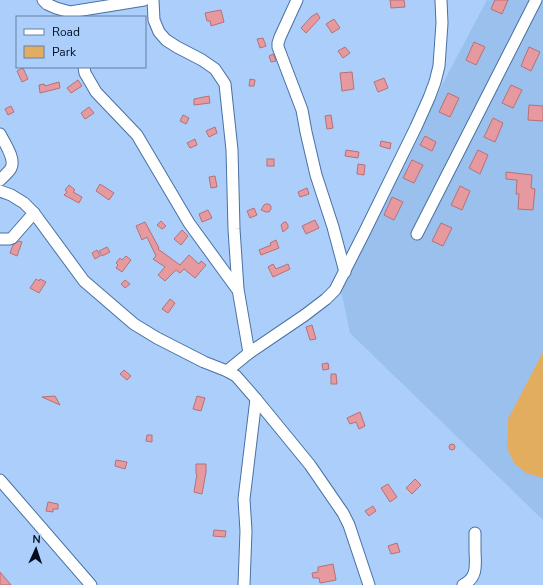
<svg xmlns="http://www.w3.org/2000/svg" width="543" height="585" font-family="'Nunito Sans',sans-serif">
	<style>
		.built { fill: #9ac0ee }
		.green { fill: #e3ad60 }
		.building { fill: #e69aa0; stroke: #b77075 }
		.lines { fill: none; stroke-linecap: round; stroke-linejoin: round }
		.minor-casing { stroke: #4971a2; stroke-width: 13 }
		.minor { stroke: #fff; stroke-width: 11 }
	</style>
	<rect width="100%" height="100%" fill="#abcefa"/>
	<path class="built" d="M487,0H543V520L350,333L339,280Z"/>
	<path class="green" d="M543,352V478L526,473L514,463L507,448L508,419Z"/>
	<g class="building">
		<path d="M390,0H404L405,7L391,8Z"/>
		<path d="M495,0H508L502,14L491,9Z"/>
		<path d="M221,10L224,22L211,26L210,21H207L205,13Z"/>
		<path d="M317,13L320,18L306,33L301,28L311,17Z"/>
		<path d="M334,19L340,28L332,33L326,24Z"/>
		<path d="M263,38L266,46L260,48L257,39Z"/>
		<path d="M474,42L485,47L476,65L466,60Z"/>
		<path d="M345,47L350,53L343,58L338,51Z"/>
		<path d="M529,47L540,52L531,71L521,66Z"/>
		<path d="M273,54L276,61L271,62L269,56Z"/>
		<path d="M23,68L28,79L22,82L17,71Z"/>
		<path d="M352,72L354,89L342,91L340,73Z"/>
		<path d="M384,78L388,88L378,92L374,82Z"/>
		<path d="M250,79L255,80L254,86H249Z"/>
		<path d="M78,80L82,86L71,93L67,88Z"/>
		<path d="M59,82L60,88L40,93L39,85L44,84L45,86Z"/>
		<path d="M511,85L522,90L513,108L502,103Z"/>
		<path d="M448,93L459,98L450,117L439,112Z"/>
		<path d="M209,96L210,103L194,105V99Z"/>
		<path d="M529,105L543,106V121L528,120Z"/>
		<path d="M11,106L14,112L8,115L5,109Z"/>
		<path d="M89,107L94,113L85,119L81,113Z"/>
		<path d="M183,115L189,118L186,124L180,121Z"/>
		<path d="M331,115L333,128L327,129L325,116Z"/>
		<path d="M493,118L503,123L495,142L484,137Z"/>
		<path d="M215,127L217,133L209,137L206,131Z"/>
		<path d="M425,136L436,142L432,151L420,145Z"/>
		<path d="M195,139L197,145L190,148L187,143Z"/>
		<path d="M381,141L391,143L390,149L380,146Z"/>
		<path d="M346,150L359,152L358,158L345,156Z"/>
		<path d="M478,150L488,155L480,174L469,168Z"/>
		<rect x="267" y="159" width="7" height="7"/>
		<path d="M412,160L423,165L414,183L403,178Z"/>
		<path d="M358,164L365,165L364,175L357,174Z"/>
		<path d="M506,172L532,175L531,188L535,189L533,210L518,209L519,194H516L517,180L506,179Z"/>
		<path d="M215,176L217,187L211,188L209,177Z"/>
		<path d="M100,184L114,193L109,200L96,191Z"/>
		<path d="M69,185L75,190L73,192L82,197L79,203L64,195L67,192L65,190Z"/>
		<path d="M460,186L470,191L462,210L451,205Z"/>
		<path d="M307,188L309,194L300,197L298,192Z"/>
		<path d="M392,197L403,202L394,220L384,215Z"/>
		<path d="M266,204H269L271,206V209L269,212H266L261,210L264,205Z"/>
		<path d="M254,208L257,215L250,218L247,211Z"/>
		<path d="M208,210L212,218L202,222L199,214Z"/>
		<path d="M315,220L319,228L306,234L302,226Z"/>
		<path d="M161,221L166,226L162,229L157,225Z"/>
		<path d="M145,222L159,248L158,249L180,265L189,255L199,264L201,261L206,265L195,278L184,269L180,273L176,270L165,281L158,275L165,267L153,259L156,256L147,237L142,240L136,226Z"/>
		<path d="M284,222H286L288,225V228L283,232L281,225Z"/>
		<path d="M441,223L452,228L443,246L432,241Z"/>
		<path d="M182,230L188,236L181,245L174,239Z"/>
		<path d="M276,240L279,248L261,255L259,250L271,245L270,243Z"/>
		<path d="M19,241L22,242L17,256L10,253L13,245Z"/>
		<path d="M107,247L110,252L102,256L99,251Z"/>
		<path d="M97,250L100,256L95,259L92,253Z"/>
		<path d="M126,256L131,260L122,272L116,268L118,265L116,263L120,258L122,260Z"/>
		<path d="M273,264L276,269L288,264L290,269L273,277L268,267Z"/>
		<path d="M36,279L39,281L40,279L46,282L39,293L30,288Z"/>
		<path d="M125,280L130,284L125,288L121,284Z"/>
		<path d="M170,299L175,303L168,313L162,309Z"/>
		<path d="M312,325L316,339L310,340L306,327Z"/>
		<path d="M328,363L329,369L323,370L322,364Z"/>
		<path d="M124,370L131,376L127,380L120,374Z"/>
		<path d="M331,374H336L337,384H331Z"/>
		<path d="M55,396L60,405L42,397Z"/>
		<path d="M197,396L205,398L201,411L193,409Z"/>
		<path d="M360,412L365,426L359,429L356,422L350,424L347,418Z"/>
		<path d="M147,435H152V442L146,441Z"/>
		<circle cx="452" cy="447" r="3"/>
		<path d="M116,460L127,462L125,469L115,466Z"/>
		<path d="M196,464H206V472L202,494L194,492L197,474H196Z"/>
		<path d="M415,479L421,485L412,494L406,488Z"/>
		<path d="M388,484L397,497L390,502L381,488Z"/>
		<path d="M48,502L58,504V509H53V512L46,511Z"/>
		<path d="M373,506L376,511L369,516L365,511Z"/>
		<path d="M214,530L226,531L225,537L213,536Z"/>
		<path d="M397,543L400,552L391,554L388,546Z"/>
		<path d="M333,564L336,580L320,583L319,578H313L312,573L318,572V567Z"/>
		<path d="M0,572L11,585H0Z"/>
	</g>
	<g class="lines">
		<g class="minor-casing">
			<g id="minor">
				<path d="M43,0L47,4L56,8L70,12L144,0"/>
				<path d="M153,0L154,20L159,32L166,40L177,47L202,60L215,69L225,84L232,150L234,229L238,289L249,353"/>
				<path d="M297,0L280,37L278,43V47L302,110L306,132L316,175L333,227L345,272"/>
				<path d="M84,67L85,73L96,92L137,135L189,223L237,289"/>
				<path d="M0,134C4,142 16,159 11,168C9,172 3,177 0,180"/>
				<path d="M0,191L11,195L24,203L34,213L84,281L134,324L157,338L204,362L227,371L236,376L256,399L310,465L343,513L349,525L369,585"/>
				<path d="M417,234L536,0"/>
				<path d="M0,239H9L12,238L34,213"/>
				<path d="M227,371L249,353L305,315L326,299L335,290L364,233L416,127L429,98L435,82L439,66L442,23L441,0"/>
				<path d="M0,480L91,585"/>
				<path d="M244,585L246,531L244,499L256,399"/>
				<path d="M463,585C479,577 475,563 475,549C475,543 475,538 475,533"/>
			</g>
		</g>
		<use href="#minor" class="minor"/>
	</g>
	<rect x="16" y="16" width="130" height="52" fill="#abcefa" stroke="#6780a2"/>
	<rect x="24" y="29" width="20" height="6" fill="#ffffff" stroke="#6780a2"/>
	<text x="52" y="36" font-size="12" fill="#010c1e">Road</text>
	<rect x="24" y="46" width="20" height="12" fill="#e3ad60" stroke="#6780a2"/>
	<text x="52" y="56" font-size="12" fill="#010c1e">Park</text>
	<g transform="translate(36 549) rotate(3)" stroke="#abcefa" stroke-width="3" paint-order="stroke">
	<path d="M0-3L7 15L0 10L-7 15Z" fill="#010c1e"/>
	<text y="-6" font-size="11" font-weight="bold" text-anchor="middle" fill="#010c1e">N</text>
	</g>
</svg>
